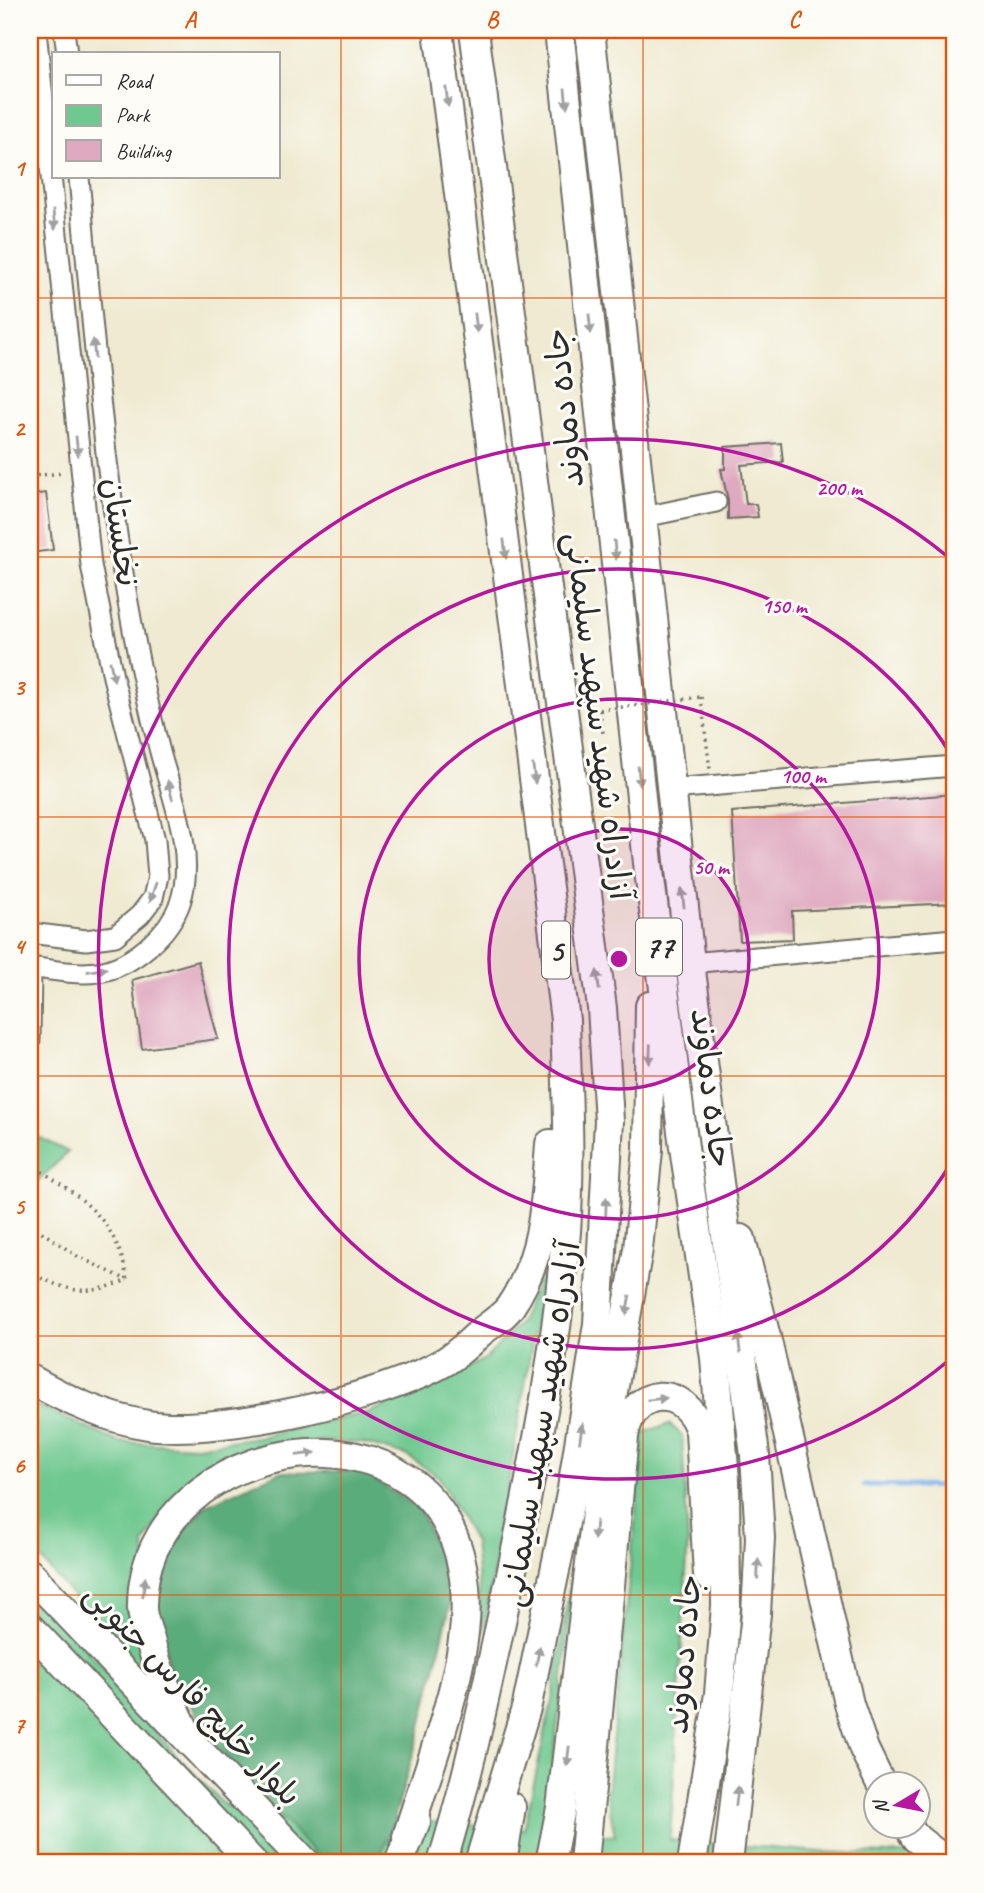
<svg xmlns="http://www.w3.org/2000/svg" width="984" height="1893" font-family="Caveat,'Playpen Sans Arabic',sans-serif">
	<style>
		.green { fill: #6ec88f; stroke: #4c7a5d; stroke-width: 2 }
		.forest { fill: #5aac7a; stroke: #426c52; stroke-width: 2 }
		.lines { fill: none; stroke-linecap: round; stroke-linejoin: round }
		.stream { stroke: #7cb3eb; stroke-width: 5 }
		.building { fill: #dfa9bf }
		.minor-casing { stroke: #706e65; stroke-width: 23 }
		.highway-casing { stroke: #706e65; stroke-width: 32 }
		.path { stroke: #706e65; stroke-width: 3.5; stroke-dasharray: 2 5; stroke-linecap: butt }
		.minor { stroke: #fff; stroke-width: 19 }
		.highway { stroke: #fff; stroke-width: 28 }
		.path-bridge { stroke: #706e65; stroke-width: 3.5; stroke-dasharray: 2 5; stroke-linecap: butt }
		.oneway { fill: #a0a0a0 }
		.grid { fill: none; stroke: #df570e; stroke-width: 2; stroke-opacity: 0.55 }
		.ring { fill: none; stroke: #b5179e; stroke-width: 3.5 }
		.labels { text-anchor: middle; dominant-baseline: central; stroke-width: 6; stroke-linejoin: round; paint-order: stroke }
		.shield { fill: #fdfcf7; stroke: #6a6a68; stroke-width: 2 }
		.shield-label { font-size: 32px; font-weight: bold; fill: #2b2b2b }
		.street-label { font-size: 33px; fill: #2b2b2b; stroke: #fdfcf7 }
		.centre { fill: #b5179e; stroke: #fdfcf7; stroke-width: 3.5 }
		.ring-label { font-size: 21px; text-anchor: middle; font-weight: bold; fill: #b5179e; stroke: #fdfcf7; stroke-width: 6; stroke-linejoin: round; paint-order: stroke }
		.neatline { fill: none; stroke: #df570e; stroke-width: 2.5 }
		.grid-label { font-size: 23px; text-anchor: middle; font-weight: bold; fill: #df570e }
	</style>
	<rect width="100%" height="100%" fill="#fdfcf7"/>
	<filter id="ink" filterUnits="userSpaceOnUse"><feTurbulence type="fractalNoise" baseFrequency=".0143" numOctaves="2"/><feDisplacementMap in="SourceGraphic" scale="14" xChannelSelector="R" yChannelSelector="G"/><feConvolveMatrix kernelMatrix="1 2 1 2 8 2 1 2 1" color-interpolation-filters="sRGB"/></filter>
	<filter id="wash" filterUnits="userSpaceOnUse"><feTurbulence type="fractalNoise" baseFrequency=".00686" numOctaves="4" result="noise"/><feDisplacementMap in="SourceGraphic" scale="28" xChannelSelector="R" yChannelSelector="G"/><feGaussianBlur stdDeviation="1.57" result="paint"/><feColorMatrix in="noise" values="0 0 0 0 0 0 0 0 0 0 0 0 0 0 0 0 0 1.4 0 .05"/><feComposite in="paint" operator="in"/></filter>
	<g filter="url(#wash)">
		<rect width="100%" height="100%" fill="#efead1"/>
		<g class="green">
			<path d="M30,1133L68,1152L30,1189Z"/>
			<path d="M545,1266L483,1634L474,1542L439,1477L406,1455L362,1443L318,1441L204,1479L161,1514L144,1544L160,1696L30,1547V1402L118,1442L196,1446L263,1436L370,1412L444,1382L486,1358L519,1324Z"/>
			<path d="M669,1424L682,1435L688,1541L670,1840L822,1852L954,1856V1863H30V1589L151,1719L148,1725L225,1806L524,1829L553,1696L586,1481L545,1831L615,1836L607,1794L644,1432Z"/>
		</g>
		<path class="forest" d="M362,1471L420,1510L454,1590L420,1731L392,1826L377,1863H324L220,1752L169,1670L157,1603L175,1543L206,1505L279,1472Z"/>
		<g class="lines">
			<path class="stream" d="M864,1485L954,1487"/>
		</g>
		<g id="blocks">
			<g class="building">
				<path d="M781,443L783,462L741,465L746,504H756L758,517L728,519V500L721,469H725V447Z"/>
				<path d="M46,493L53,550L30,553V495Z"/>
				<path d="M954,794V903L792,911L793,939L740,941L732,812Z"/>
				<path d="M198,961L218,1039L142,1049L132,980Z"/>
			</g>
		</g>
	</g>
	<g filter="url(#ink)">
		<use href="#blocks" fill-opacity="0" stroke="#706e65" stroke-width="2"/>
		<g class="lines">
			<g class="minor-casing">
				<g id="minor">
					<path d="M64,30L67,54"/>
					<path d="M644,517L716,502"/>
					<path d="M671,789L954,766"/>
					<path d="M30,933L86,940L115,936L140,915L153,898L158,876L155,840L113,677L91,565L36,30"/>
					<path d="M690,963L954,939"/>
					<path d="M30,967C51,970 77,975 98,972C132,967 169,934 180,903C197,854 171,795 159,748C111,560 96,369 79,177"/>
					<path d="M30,1040L31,967"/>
				</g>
			</g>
			<g class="highway-casing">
				<g id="highway">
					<path d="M438,30L565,1020C567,1090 571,1161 566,1231C558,1347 534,1462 511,1575C490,1672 471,1769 442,1863"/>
					<path d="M474,30L602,1008L609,1121L598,1324L572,1489L527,1705L479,1863"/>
					<path d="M559,30L648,863L684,1147L715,1358L725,1481L726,1606L719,1694L692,1863"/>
					<path d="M590,30L690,963L755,1455L760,1538L756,1614L728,1863"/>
					<path d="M741,1239L767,1341L849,1704L864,1749L881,1784"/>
					<path d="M30,1379C67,1400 105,1418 148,1425C218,1436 384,1398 446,1361C459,1353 471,1341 482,1331C491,1324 504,1316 510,1307C544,1257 546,1202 550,1144"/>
					<path d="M30,1574L306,1863"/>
					<path d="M30,1628L253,1863"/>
					<path d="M191,1743C173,1706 159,1676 149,1636C146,1626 141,1615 142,1605C143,1431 447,1382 465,1587C472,1662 429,1764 407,1837"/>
					<path d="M908,1826L916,1838L948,1863"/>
					<path d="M399,1863L416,1821"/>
					<path d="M502,1863L511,1807"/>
					<path d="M550,1863L561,1808L605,1437L638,1249L648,1150L650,1006"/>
					<path d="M584,1863L624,1436C632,1386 685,1383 700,1431L708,1575"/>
				</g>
			</g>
			<g class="path">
				<path d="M30,476L64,473"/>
				<path d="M701,697L710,770"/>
				<path d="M600,710L603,733"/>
				<path d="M30,1164C79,1195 118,1219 127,1280C86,1297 70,1292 30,1273"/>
				<path d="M30,1224L77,1256L127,1280"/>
			</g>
			<use href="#minor" class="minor"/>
			<use href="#highway" class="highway"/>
			<path class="path-bridge" d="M600,710L701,697"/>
		</g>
		<defs><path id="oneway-solid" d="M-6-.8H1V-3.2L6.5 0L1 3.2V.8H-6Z" transform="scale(1.75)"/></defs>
		<g class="oneway">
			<use href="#oneway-solid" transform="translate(447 97) rotate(83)"/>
			<use href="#oneway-solid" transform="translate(566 98) rotate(84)"/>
			<use href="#oneway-solid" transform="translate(54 220) rotate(84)"/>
			<use href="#oneway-solid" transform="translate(476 323) rotate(83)"/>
			<use href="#oneway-solid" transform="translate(590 324) rotate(84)"/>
			<use href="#oneway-solid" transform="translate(94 349) rotate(-95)"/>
			<use href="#oneway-solid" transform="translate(77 446) rotate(84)"/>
			<use href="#oneway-solid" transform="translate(505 549) rotate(83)"/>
			<use href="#oneway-solid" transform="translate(615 550) rotate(84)"/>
			<use href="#oneway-solid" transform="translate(112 671) rotate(78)"/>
			<use href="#oneway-solid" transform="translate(534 774) rotate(83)"/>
			<use href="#oneway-solid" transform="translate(639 776) rotate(84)"/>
			<use href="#oneway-solid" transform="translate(170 790) rotate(-104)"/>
			<use href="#oneway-solid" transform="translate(153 892) rotate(108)"/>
			<use href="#oneway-solid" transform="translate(683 898) rotate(-96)"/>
			<use href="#oneway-solid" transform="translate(97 970) rotate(-9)"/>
			<use href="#oneway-solid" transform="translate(598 980) rotate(-97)"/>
			<use href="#oneway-solid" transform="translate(650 1054) rotate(92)"/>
			<use href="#oneway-solid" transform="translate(606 1207) rotate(-88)"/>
			<use href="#oneway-solid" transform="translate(628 1305) rotate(100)"/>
			<use href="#oneway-solid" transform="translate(739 1343) rotate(-97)"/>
			<use href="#oneway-solid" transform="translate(657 1399) rotate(-6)"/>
			<use href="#oneway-solid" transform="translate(581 1433) rotate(-81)"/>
			<use href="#oneway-solid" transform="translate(306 1454) rotate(-7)"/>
			<use href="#oneway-solid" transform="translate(595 1530) rotate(96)"/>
			<use href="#oneway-solid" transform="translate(758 1569) rotate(-88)"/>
			<use href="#oneway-solid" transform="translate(144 1587) rotate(-82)"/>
			<use href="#oneway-solid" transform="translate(538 1656) rotate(-78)"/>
			<use href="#oneway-solid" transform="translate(568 1756) rotate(97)"/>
			<use href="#oneway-solid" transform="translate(737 1796) rotate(-83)"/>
		</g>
	</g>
	<path class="grid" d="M341,30V1863M643,30V1863M30,298H954M30,557H954M30,817H954M30,1076H954M30,1336H954M30,1595H954"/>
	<circle cx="619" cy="959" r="130" fill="#b5179e" fill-opacity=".12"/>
	<g class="ring">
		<circle cx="619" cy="959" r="130"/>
		<circle cx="619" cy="959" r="260"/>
		<path d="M953 1160A390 390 0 1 1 953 758"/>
		<path d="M953 1357A520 520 0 1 1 953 561"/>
	</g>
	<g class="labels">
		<g class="shield">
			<rect x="636" y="918.5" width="46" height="57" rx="5"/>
			<rect x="542" y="921.5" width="28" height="57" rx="5"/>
		</g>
		<g class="shield-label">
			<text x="659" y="947">77</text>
			<text x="556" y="950">5</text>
		</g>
		<g class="street-label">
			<text transform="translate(564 408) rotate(-96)">جاده دماوند</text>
			<text transform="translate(121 532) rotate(82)">نخلستان</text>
			<text transform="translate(599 716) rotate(83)">آزادراه شهید سپهبد سلیمانی</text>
			<text transform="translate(712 1088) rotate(83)">جاده دماوند</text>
			<text transform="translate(540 1424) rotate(-81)">آزادراه شهید سپهبد سلیمانی</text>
			<text transform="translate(683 1654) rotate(-85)">جاده دماوند</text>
			<text transform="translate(193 1694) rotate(46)">بلوار خلیج فارس جنوبی</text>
		</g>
	</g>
	<circle cx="619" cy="959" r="10" class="centre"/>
	<g class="ring-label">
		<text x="839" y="495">200 m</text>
		<text x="784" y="613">150 m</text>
		<text x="803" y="783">100 m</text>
		<text x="711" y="874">50 m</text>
	</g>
	<rect width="984" height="1893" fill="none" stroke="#fdfcf7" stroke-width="77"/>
	<rect x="52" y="52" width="228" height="126" fill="#fdfcf7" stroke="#a9a8a5" stroke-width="2"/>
	<rect x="66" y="75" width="35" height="10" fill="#ffffff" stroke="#a9a8a5" stroke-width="2"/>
	<text x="116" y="88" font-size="21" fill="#2b2b2b">Road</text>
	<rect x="66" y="105" width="35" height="21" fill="#6ec88f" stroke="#a9a8a5" stroke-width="2"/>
	<text x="116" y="122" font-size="21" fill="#2b2b2b">Park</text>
	<rect x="66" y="140" width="35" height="21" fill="#dfa9bf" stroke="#a9a8a5" stroke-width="2"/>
	<text x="116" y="158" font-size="21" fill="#2b2b2b">Building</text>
	<g transform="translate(897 1805) rotate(260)"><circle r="33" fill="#fdfcf7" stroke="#a9a8a5" stroke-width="2"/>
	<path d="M0-5L12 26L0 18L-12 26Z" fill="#b5179e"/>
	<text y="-10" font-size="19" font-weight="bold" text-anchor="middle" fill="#2b2b2b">N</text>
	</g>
	<rect x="38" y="38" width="908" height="1816" class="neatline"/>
	<g class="grid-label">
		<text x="190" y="27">A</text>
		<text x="492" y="27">B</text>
		<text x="794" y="27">C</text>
		<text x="19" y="176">1</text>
		<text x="19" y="436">2</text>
		<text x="19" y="695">3</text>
		<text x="19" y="954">4</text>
		<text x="19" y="1214">5</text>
		<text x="19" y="1473">6</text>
		<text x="19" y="1733">7</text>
	</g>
</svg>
